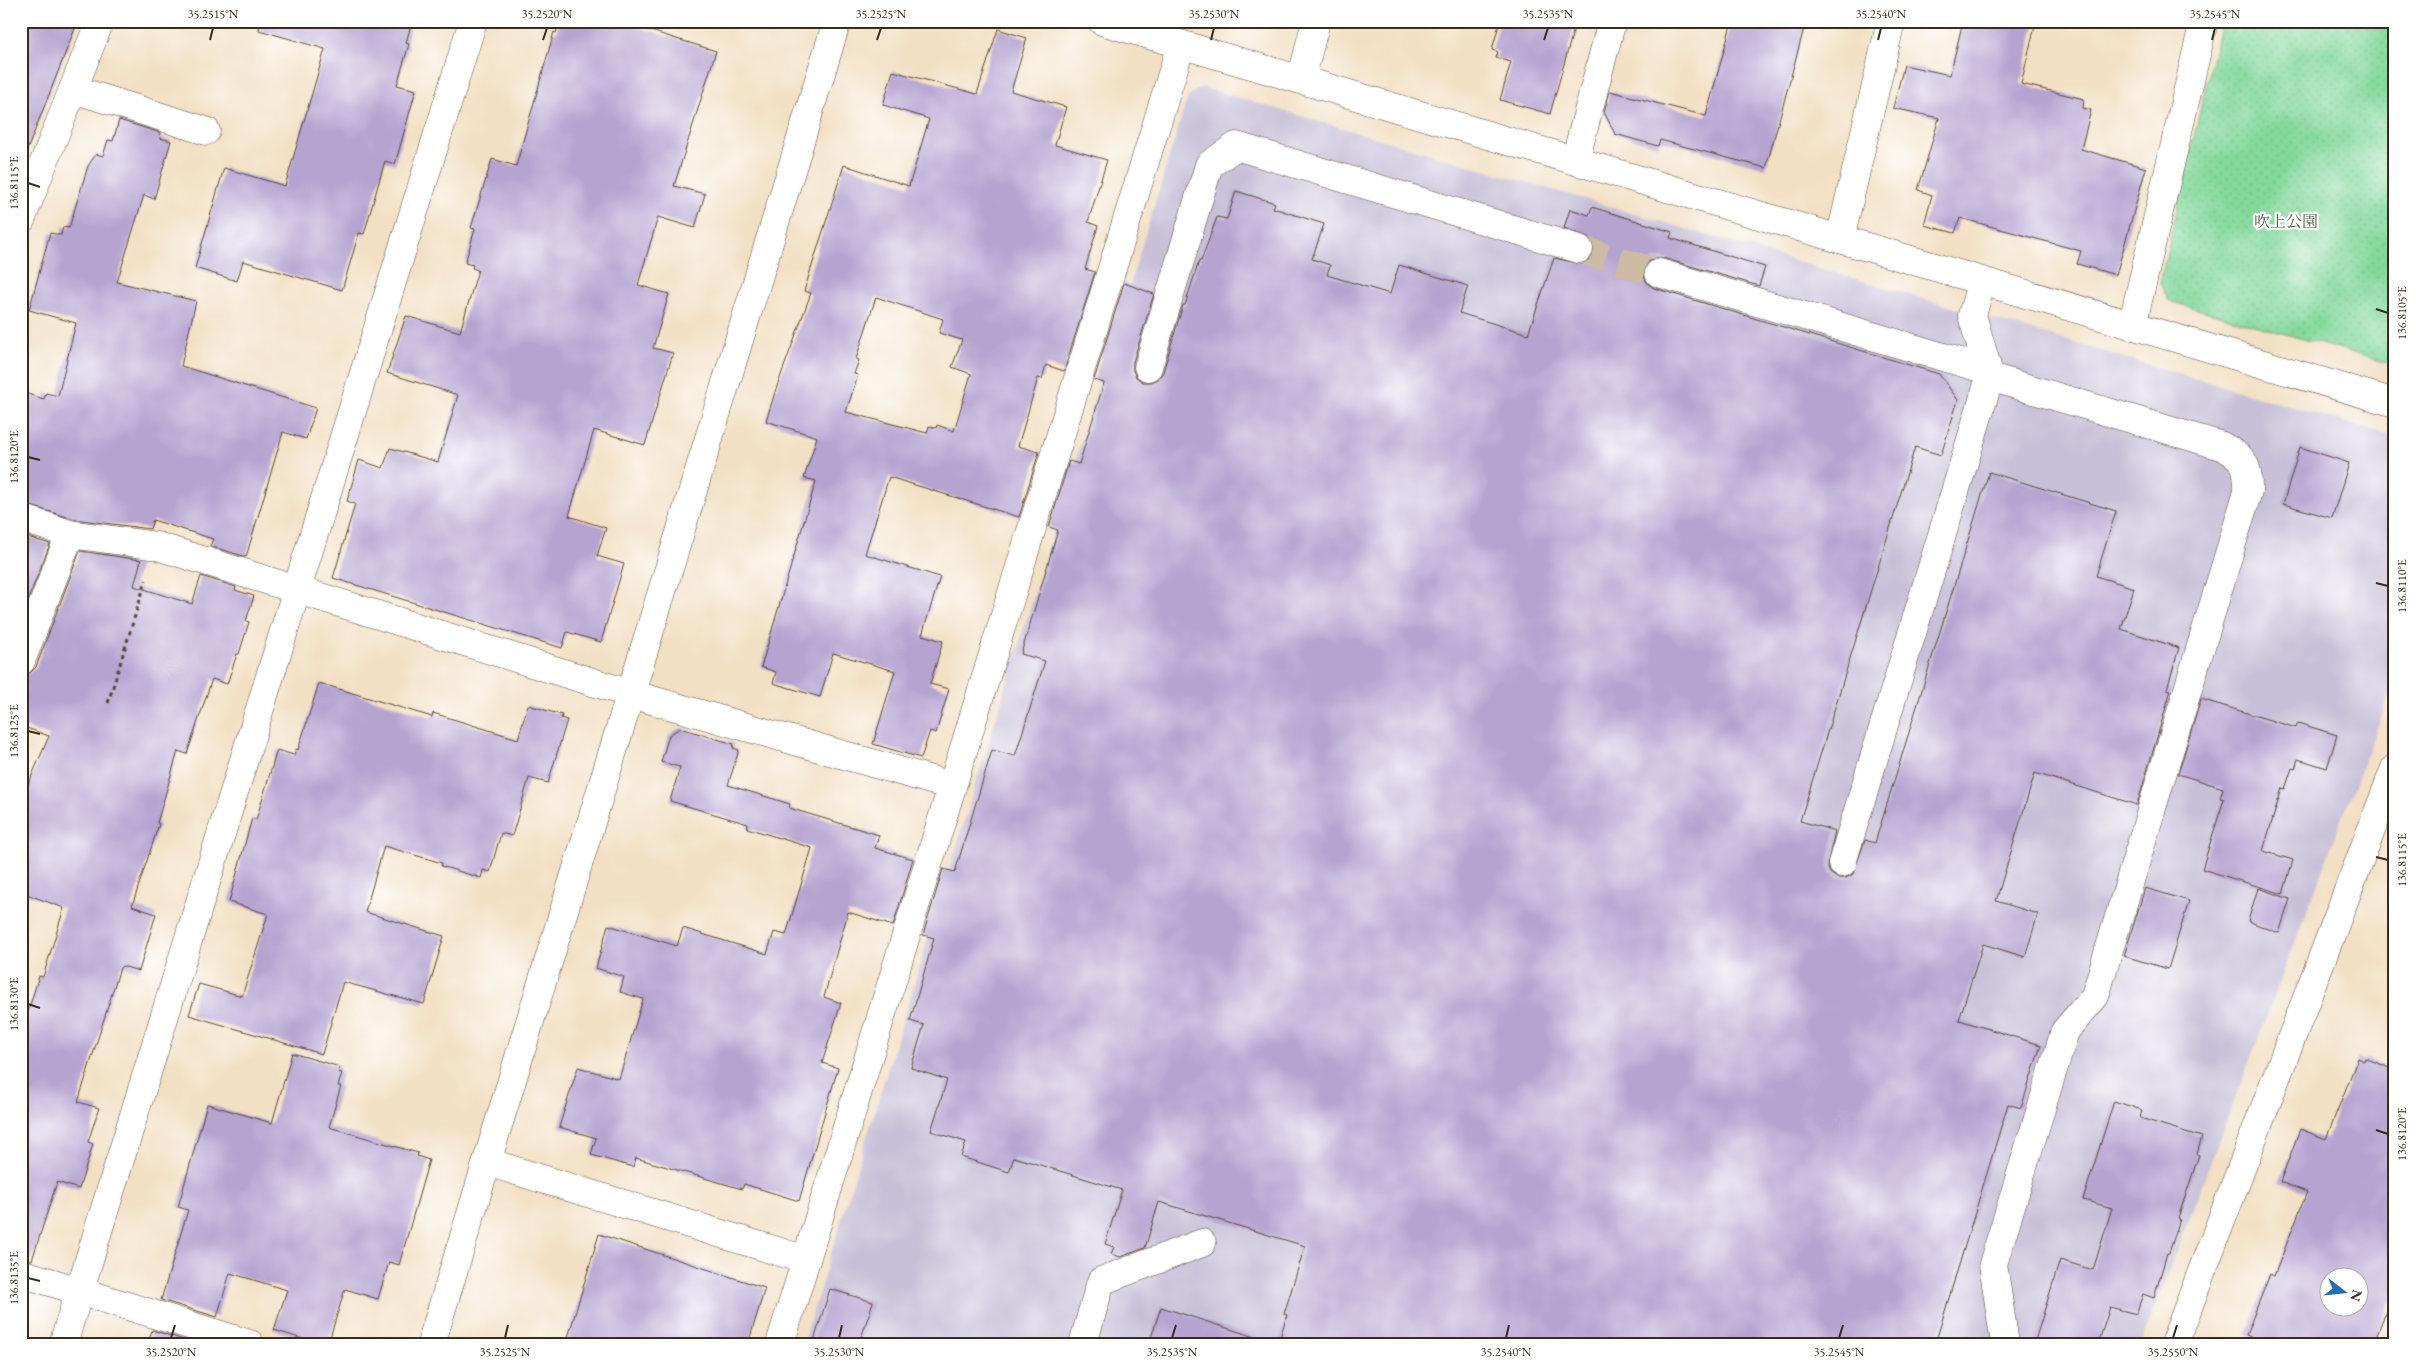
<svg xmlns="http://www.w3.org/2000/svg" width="2416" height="1365" font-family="'EB Garamond','Noto Serif JP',serif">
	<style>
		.industrial { fill: #c7c0d8 }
		.green { fill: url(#green-dots); stroke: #60825d }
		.building { fill: #b5a3d0; fill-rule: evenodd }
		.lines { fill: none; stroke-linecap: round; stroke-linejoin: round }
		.minor-tunnel { stroke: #cdbca3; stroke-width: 28; stroke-dasharray: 28 14; stroke-linecap: butt }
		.minor-casing { stroke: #564537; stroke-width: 29 }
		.path { stroke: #564537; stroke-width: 3; stroke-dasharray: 4 4; stroke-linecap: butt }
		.minor { stroke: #fff; stroke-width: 28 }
		.ticks { fill: none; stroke: #3b2a1e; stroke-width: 2 }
		.labels { text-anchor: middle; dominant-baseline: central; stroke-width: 4.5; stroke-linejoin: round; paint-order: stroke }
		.park-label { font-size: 16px; fill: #515f44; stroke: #fff }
		.neatline { fill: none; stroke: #3b2a1e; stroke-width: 2 }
		.ticks-label { font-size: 12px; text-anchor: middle; fill: #3b2a1e }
	</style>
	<defs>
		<pattern id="green-dots" width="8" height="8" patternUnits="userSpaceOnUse" patternTransform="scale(1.25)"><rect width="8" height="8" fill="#84d99c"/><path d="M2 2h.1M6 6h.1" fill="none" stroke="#73ba86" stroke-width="1.8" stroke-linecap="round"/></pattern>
	</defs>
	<rect width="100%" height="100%" fill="#fff"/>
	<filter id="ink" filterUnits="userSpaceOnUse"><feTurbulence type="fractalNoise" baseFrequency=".02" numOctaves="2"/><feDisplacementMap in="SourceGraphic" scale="10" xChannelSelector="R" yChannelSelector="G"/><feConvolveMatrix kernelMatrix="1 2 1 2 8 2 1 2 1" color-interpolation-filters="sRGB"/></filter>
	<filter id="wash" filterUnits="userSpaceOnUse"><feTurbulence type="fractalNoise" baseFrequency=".0096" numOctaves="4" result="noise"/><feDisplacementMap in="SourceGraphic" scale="20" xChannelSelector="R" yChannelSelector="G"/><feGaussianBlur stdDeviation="1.12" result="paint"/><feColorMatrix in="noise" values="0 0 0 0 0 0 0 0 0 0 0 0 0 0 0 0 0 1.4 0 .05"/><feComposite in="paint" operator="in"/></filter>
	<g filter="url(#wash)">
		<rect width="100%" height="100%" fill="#f2e0c4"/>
		<path class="industrial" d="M1202,87L2395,437V681L2141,1344H803L1188,96Z"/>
		<path class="green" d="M2221,21H2395V365L2169,301L2160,283Z"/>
		<g id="blocks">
			<g class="building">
				<path d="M21,21H78L22,163H21Z"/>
				<path d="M260,21H412L406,43L409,44L397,85L416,90L395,164L385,161L364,234L359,233L342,290L243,261L237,281L195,268L224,168L285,186L325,49L259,30Z"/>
				<path d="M560,21H618L716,51L674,186L705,194L695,228L658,217L638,285L669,294L653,348L673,353L645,445L594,430L569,516L606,528L597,556L624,564L601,642L567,632L562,648L333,578L355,504L347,501L359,460L383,468L390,448L438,462L458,395L387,373L406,316L460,332L478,270L472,268L473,265L465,263L475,229L471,228L492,159L516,166L554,32L556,33Z"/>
				<path d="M1500,21H1576L1550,114L1500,100L1511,62L1496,58L1498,52L1492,50Z"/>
				<path d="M1732,21H1806L1766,168L1660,140L1658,146L1615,134L1604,112L1610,91L1706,116Z"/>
				<path d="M1963,21H2036L2021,84L2084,99L2083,108L2091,110L2081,149L2146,168L2116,275L2077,264L2081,251L1960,218L1955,233L1924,225L1932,195L1918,190L1939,118L1893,108L1904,65L1950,75Z"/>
				<path d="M998,29L1027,38L1011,91L1066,107L1055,145L1107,160L1088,222L1098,226L1085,269L1095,272L1064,371L1046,365L1042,379L1038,378L1018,446L1039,452L1019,517L889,477L865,554L940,577L922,635L943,641L930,684L949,689L936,733L930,731L921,758L873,744L895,671L833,653L820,697L773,683L776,672L761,667L816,481L804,478L817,437L766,421L776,389L811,293L804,291L844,165L909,186L929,119L883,105L893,71L977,94ZM876,297L943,319L939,333L962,340L952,367L971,374L954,431L937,425L936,428L929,426L927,433L846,412L858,375L854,374L859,360L856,359Z"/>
				<path d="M119,120L161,133L160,138L171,141L154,199L144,195L117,282L196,301L181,366L316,408L306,439L283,432L246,557L210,546L213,539L153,520L150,529L74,519L21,503V392L44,399L46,393L58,396L76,323L29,310L50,233L61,235L63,227L69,228L88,166L96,154L103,156L108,140L113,141Z"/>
				<path d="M1236,191L1275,203L1273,208L1324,224L1312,259L1330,265L1327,275L1390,294L1399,265L1468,286L1459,313L1528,334L1554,258L1582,264L1589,261L1594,254V245L1590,238L1564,228L1570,209L1589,215L1592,207L1672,232L1670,238L1765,267L1759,286L1663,258H1656L1648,262L1644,269V277L1648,284L1654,288L1939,374L1958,400L1941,455L1915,447L1800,821L1835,831L1827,866L1830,873L1837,878H1846L1853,874L1865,840L1875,843L1989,472L2116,511L2096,576L2134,588L2121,629L2179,648L2167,689L2171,690L2137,805L2035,773L1996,901L2038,914L2025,957L1983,944L1959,1020L2041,1045L2021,1108L2008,1104L1935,1344H1278L1287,1315L1284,1314L1305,1246L1159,1202L1145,1248L1120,1257L1111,1254L1114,1247L1105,1244L1122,1190L1014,1157L1009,1172L961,1157L966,1142L931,1131L947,1080L911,1068L924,1025L910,1021L934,938L923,935L943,869L955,872L992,750L1015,756L1045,661L1021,654L1058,530L1049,527L1069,461L1079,464L1104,383L1094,380L1124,283L1154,294L1133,362V370L1136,377L1143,382H1152L1159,378L1163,372L1183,305H1185L1199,261H1201L1217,217L1227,219Z"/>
				<path d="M2300,447L2349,463L2332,518L2283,504Z"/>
				<path d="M21,535L50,544L21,617Z"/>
				<path d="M80,551L141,560L134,586L192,604L201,576L236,587L235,590L254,596L246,621L249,622L239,654H237L227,684L212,679L187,754L178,751L157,823L159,824L132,906L156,914L139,971L122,966L120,968L78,1102L99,1108L88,1142L93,1144L79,1189L57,1182L32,1260L21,1258V1034L39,976L43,977L64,908L21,892V801L49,736L21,726V676L30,673L36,667Z"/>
				<path d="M319,683L432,717L433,713L518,739L528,705L562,715L561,718L567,720L548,783L529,778L512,836L501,833L490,872L483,870L481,878L441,866L442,863L384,846L365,912L444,936L424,1004L343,982L322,1054L189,1015L199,984L242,996L268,914L229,902L252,818L256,820L277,750L294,755L296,749L298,750Z"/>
				<path d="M2201,699L2296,728L2298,723L2337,735L2327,768L2298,759L2295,769L2292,768L2285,789L2282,788L2263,851L2293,860L2283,894L2202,869L2224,799L2220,798L2223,788L2178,774Z"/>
				<path d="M680,728L734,744L733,748L739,750L728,785L790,804L789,808L879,835L875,848L913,859L893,926L848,912L824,997L841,1003L822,1063L838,1068L799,1201L744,1184L742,1189L636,1158L633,1167L591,1155L596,1138L559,1127L578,1067L619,1079L643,999L620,992L624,977L596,968L608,925L677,946L683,928L767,954L774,932L786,935L812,848L747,828L748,824L670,801L680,767L661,762L669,735Z"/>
				<path d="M2145,888L2189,901L2168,969L2124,956Z"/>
				<path d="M2258,888L2290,899L2279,933L2248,921Z"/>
				<path d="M292,1053L340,1067L338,1072L342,1073L338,1086H341L329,1127L418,1153L417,1156L429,1160L399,1265L389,1262L378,1299L345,1289L328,1344H319L274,1330L287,1290L230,1273L217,1317L161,1300L188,1210L178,1207L207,1104L272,1123Z"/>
				<path d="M2358,1058L2364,1061L2365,1058L2395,1070V1289L2373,1344H2267L2246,1335L2270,1274L2274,1276L2307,1192L2280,1182L2300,1129L2326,1139ZM2328,1278H2358V1308H2328Z"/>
				<path d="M2114,1101L2142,1110L2140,1118L2202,1137L2197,1154L2199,1155L2178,1218L2180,1219L2169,1253H2167L2154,1298L2143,1294L2136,1314L2110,1307L2098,1344H2034L2060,1260L2093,1270L2112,1208L2083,1200Z"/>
				<path d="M599,1234L765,1288L748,1344H566Z"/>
				<path d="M830,1289L873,1302L859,1344H813Z"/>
				<path d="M1161,1307L1255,1337L1254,1344H1149Z"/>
				<path d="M152,1330L196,1344H148Z"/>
			</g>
		</g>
	</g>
	<g filter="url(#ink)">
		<use href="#blocks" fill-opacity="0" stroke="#564537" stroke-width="1"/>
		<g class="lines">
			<path class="minor-tunnel" d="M1579,249L1659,273"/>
			<g class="minor-casing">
				<g id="minor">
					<path d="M1102,21L2395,403"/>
					<path d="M1301,80L1316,21"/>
					<path d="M73,89L206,131"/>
					<path d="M1575,161L1612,21"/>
					<path d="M21,220L100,21"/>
					<path d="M1840,239L1891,21"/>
					<path d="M1659,273L1987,370"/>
					<path d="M1982,281L1972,315L1990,377L2222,446C2246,459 2248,465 2248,491L2095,996L2065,1031L1993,1264L2005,1344"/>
					<path d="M2132,326L2204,21"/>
					<path d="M1148,367L1209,165L1236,146L1579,249"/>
					<path d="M21,518L70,534L157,546L631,694L952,786"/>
					<path d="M21,661L70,534"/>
					<path d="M1842,863L1990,377"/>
					<path d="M487,1162L806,1260"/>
					<path d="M21,1273L250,1344"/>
					<path d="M63,1344L473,21"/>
					<path d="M431,1344L837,21"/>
					<path d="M780,1344L1181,45"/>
					<path d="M1083,1344L1101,1281L1202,1243"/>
					<path d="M2174,1344L2395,768"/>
				</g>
			</g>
			<path class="path" d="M108,703L146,580"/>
			<use href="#minor" class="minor"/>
		</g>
	</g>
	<path class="ticks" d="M210,40L213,28M543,40L547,28M877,40L881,28M1211,40L1214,28M1544,40L1548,28M1878,40L1881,28M2212,40L2215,28M28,183L40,187M2376,309L2388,313M28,457L40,460M2376,583L2388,586M28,731L40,734M2376,857L2388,860M28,1004L40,1008M2376,1130L2388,1134M28,1278L40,1281M171,1338L175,1325M505,1338L508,1325M839,1338L842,1325M1172,1338L1176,1325M1506,1338L1509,1325M1839,1338L1843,1325M2173,1338L2177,1325"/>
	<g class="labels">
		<g class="park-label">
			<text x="2286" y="221">吹上公園</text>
		</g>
	</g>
	<rect width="2416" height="1365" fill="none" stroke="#fff" stroke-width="55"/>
	<g transform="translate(2344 1292) rotate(106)"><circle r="24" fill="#ffffff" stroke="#b1aaa5"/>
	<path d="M0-4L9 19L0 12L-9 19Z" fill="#1f6fb2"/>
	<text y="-8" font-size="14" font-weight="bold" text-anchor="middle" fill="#3b2a1e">N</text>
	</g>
	<rect x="28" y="28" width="2360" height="1310" class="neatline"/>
	<g class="ticks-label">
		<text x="213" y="18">35.2515°N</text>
		<text x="547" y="18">35.2520°N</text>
		<text x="881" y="18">35.2525°N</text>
		<text x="1214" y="18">35.2530°N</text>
		<text x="1548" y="18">35.2535°N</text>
		<text x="1881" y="18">35.2540°N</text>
		<text x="2215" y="18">35.2545°N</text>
		<text transform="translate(14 183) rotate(-90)" y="4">136.8115°E</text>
		<text transform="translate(2402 313) rotate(-90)" y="4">136.8105°E</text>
		<text transform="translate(14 457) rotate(-90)" y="4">136.8120°E</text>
		<text transform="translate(2402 586) rotate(-90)" y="4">136.8110°E</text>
		<text transform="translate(14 731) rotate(-90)" y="4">136.8125°E</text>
		<text transform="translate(2402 860) rotate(-90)" y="4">136.8115°E</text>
		<text transform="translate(14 1004) rotate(-90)" y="4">136.8130°E</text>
		<text transform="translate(2402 1134) rotate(-90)" y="4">136.8120°E</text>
		<text transform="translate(14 1278) rotate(-90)" y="4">136.8135°E</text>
		<text x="171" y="1356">35.2520°N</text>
		<text x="505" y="1356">35.2525°N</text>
		<text x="839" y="1356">35.2530°N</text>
		<text x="1172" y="1356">35.2535°N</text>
		<text x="1506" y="1356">35.2540°N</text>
		<text x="1839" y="1356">35.2545°N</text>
		<text x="2173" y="1356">35.2550°N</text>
	</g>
</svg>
